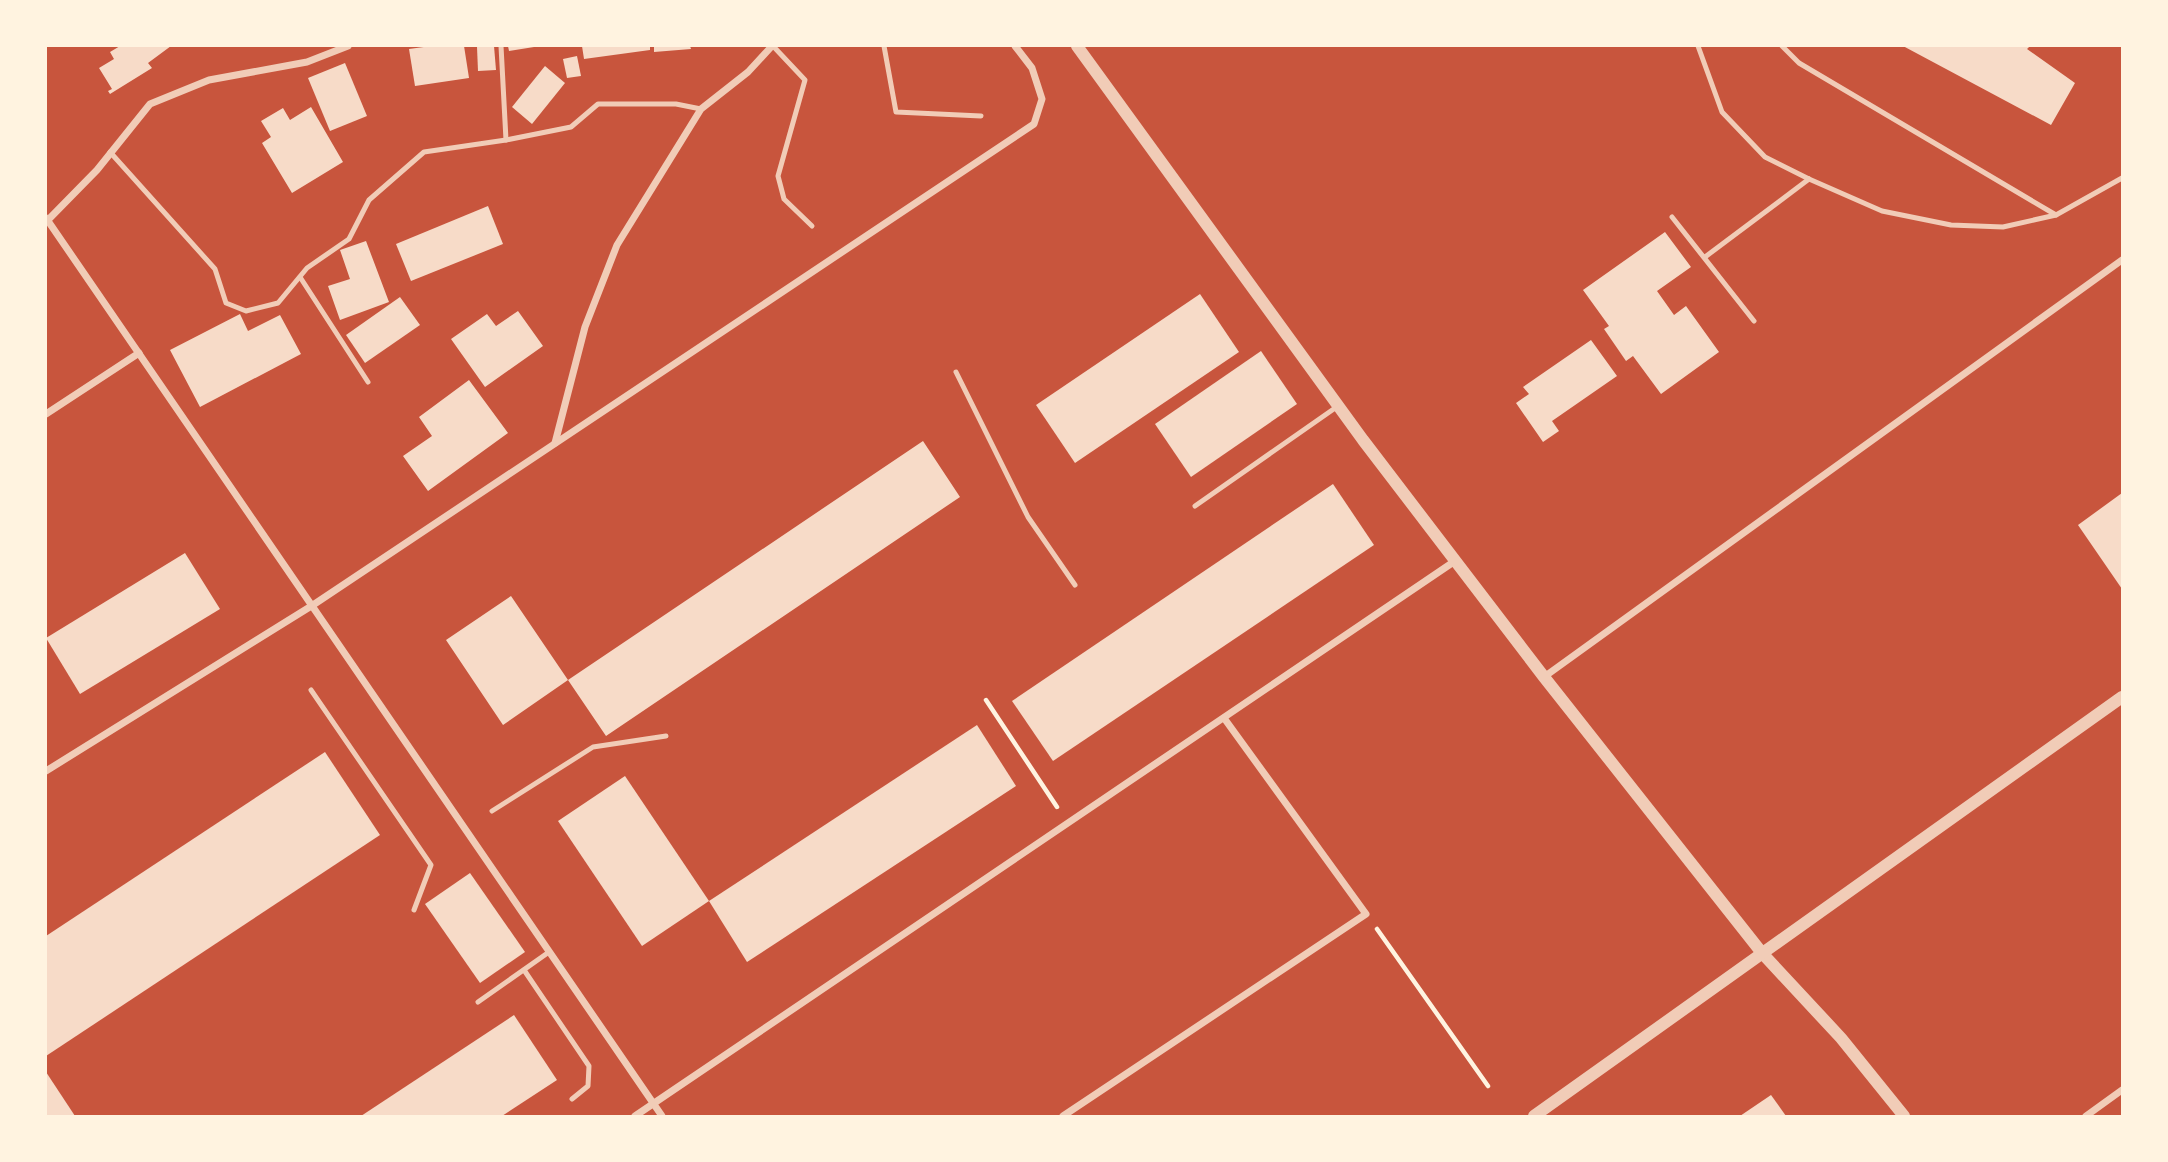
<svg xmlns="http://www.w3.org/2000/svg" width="2168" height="1162" font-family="Figtree,sans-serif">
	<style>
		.building { fill: #f7dbc8 }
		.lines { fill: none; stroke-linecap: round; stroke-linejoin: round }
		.path { stroke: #fff3e0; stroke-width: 4.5 }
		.service { stroke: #f1ccb7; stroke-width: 5 }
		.minor { stroke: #f1ccb7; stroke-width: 7 }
		.tertiary { stroke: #f1ccb7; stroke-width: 12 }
	</style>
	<rect width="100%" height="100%" fill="#c8553d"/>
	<g class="building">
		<path d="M120,46H171L148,63L152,68L110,94L108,91L112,89L99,68L114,59L110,52Z"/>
		<path d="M431,46H464L469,78L415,86L409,49Z"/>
		<path d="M494,46L496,70L478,71L477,47Z"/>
		<path d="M508,46H534V47L509,51Z"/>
		<path d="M582,46H650V50L584,59Z"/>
		<path d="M654,46H690L691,49L654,52Z"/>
		<path d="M1903,46H2030L2027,49L2075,83L2051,125Z"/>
		<path d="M577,56L581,76L567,78L563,59Z"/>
		<path d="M345,63L367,116L330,131L308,78Z"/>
		<path d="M545,66L565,83L532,124L512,107Z"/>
		<path d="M311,107L343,162L292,193L262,143L271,137L261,121L283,108L290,120Z"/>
		<path d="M488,206L503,244L411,281L396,244Z"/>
		<path d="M1665,232L1691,267L1657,291L1674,315L1686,306L1719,352L1661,394L1633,356L1626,361L1604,329L1609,326L1583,290Z"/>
		<path d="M366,241L389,302L340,320L328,286L350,279L340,250Z"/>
		<path d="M1200,294L1239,352L1075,463L1036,405Z"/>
		<path d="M400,297L420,325L365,363L346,335Z"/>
		<path d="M518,311L543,346L485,387L451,339L487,314L496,326Z"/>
		<path d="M240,314L248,331L280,315L301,354L200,407L170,350Z"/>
		<path d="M1591,340L1617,376L1552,421L1559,431L1543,442L1516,403L1529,394L1523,387Z"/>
		<path d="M1261,351L1297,404L1191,477L1155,424Z"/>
		<path d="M469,380L508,433L428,491L403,456L432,436L419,417Z"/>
		<path d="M923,441L960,497L606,736L568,680L503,725L446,640L511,596L568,680Z"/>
		<path d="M1333,484L1374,545L1053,761L1012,701Z"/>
		<path d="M2122,493V589L2078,525Z"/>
		<path d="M185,553L220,609L80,694L46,638Z"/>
		<path d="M977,725L1016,786L747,962L709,901Z"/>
		<path d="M325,752L380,835L46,1056V936Z"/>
		<path d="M625,776L709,901L642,946L558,821Z"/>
		<path d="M470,873L525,952L480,983L425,904Z"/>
		<path d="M514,1015L557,1080L502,1116H361Z"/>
		<path d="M46,1072L75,1116H46Z"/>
		<path d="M1771,1095L1786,1116H1740Z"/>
	</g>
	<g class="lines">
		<g class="path">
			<path d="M986,700L1057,807"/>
			<path d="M1377,929L1488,1086"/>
		</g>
		<g class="service">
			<path d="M501,46L506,140"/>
			<path d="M773,46L805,80L778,176L784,199L812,226"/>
			<path d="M884,46L896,112L981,116"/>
			<path d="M1698,46L1722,112L1765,157L1809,179L1882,211L1951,225L2003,227L2056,215"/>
			<path d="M1782,46L1799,63L2056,215L2122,178"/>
			<path d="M110,152L215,269L226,303L246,311L278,303L307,268L349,239L369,200L424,152L506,140L571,127L598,104H676L701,109"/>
			<path d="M1672,217L1754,321"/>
			<path d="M1705,257L1809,179"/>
			<path d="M300,277L368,382"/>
			<path d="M956,372L1028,517L1075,585"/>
			<path d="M1195,506L1338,406"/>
			<path d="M311,690L431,865L414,910"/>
			<path d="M492,811L593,747L666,736"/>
			<path d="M524,970L589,1066L588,1086L572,1099"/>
			<path d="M478,1002L549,952"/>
		</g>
		<g class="minor">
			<path d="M46,218L662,1116"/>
			<path d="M47,221L97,170L150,104L209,80L307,62L348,46"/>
			<path d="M46,414L139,353"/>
			<path d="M555,443L585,327L617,245L701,109L748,72L772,46"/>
			<path d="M1544,677L2122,260"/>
			<path d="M46,771L313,605L1034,124L1042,99L1032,68L1015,46"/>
			<path d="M635,1116L1455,561"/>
			<path d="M1063,1116L1366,914L1224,718"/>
			<path d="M2086,1116L2122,1090"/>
		</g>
		<g class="tertiary">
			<path d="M1077,46L1363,440L1544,677L1762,953L1841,1038L1904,1116"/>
			<path d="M1534,1116L2122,697"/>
		</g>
	</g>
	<rect width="2168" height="1162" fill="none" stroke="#fff3e0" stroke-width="94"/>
</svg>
